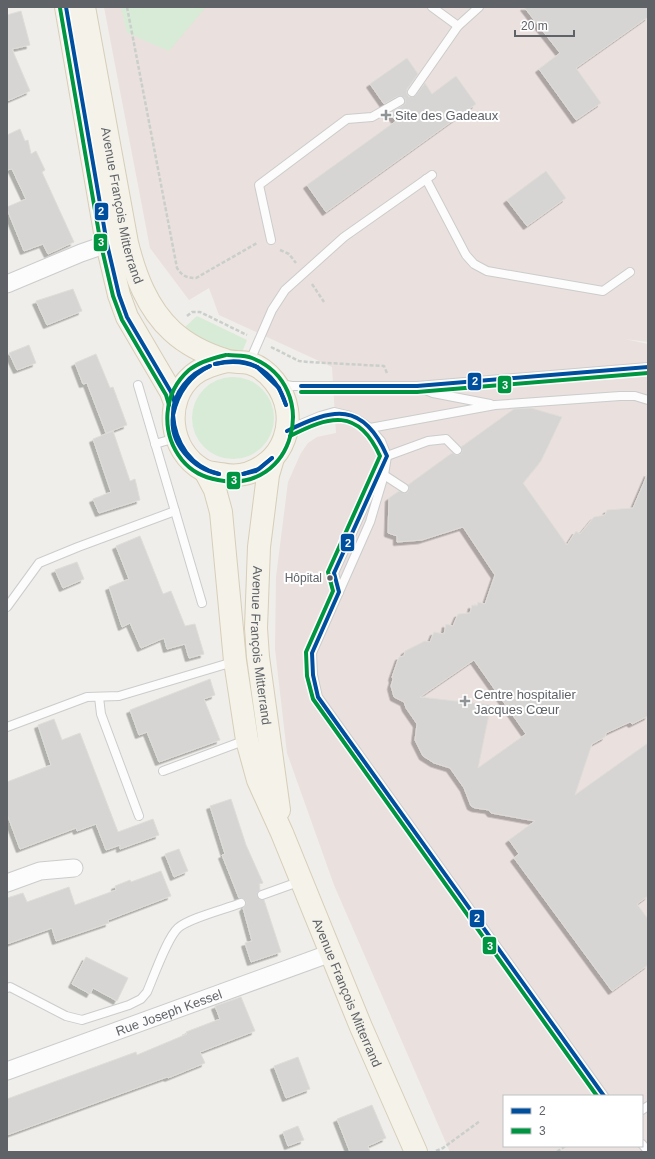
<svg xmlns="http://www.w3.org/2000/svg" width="655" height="1159" font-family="Arial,sans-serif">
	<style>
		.medical { fill: #eae0de; fill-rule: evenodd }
		.green { fill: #d8ebd6 }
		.building { fill: #d6d5d3; stroke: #deddd9; fill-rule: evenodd; filter: url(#shadow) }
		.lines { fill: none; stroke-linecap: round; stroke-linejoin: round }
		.service-casing { stroke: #cbcccc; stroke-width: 10 }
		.minor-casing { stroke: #cbcccc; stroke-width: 19 }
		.primary-casing { stroke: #d7ceb8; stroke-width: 24 }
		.path { stroke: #cacfcc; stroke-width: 2.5; stroke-dasharray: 4 2; stroke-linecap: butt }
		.service { stroke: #fdfcfc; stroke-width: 8 }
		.minor { stroke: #fdfcfc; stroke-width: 17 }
		.primary { stroke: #f4f2e9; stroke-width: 22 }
		.bus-1-casing { stroke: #fff; stroke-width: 7 }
		.bus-2-casing { stroke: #fff; stroke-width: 7 }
		.bus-1 { stroke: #004f9f; stroke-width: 4 }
		.bus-2 { stroke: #009641; stroke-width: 4 }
		.poi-dot { fill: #919496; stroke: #fff; stroke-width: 1.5 }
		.bus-dot { fill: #5f6368; stroke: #fff; stroke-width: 1.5 }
		.labels { text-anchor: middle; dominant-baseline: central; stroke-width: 4; stroke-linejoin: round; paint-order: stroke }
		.bus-label { font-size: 12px; fill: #5f6368; stroke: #fff; text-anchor: end }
		.poi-label { font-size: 13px; fill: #5f6368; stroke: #fff; text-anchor: start }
		.street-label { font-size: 13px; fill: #5f6368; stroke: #fff }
		.line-badge { stroke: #fff; stroke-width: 1.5 }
		.badge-label { font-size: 11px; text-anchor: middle; font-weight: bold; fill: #fff }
	</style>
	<defs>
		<filter id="shadow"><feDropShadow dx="-3.5" dy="3.5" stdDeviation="0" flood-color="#0004"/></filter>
	</defs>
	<rect width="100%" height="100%" fill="#efeeea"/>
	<path class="medical" d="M104,7H648V342L625,339L648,344V1152H450L334,885L287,753L275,649L276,577L288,482L301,453L308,443L317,437L336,433L332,367L219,315L209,288L189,300L150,248ZM504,1096H642V1146H504Z"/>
	<g class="green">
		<path d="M121,7H206L169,51L127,33Z"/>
		<path d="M197,316L247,340L242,352C220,348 201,343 184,328Z"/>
		<circle cx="233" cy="418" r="41"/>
	</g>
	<g class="building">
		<path d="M524,7H648V17L576,68L601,103L576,120L539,69L560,53Z"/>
		<path d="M21,11L30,45L12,49L30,91L7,101V15Z"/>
		<path d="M407,58L418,74L407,89V94L409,97L416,95L425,83L432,94L456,76L476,104L326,212L307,185L396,121L390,113L405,104V98L398,96L384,104L370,84Z"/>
		<path d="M20,129L25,141L28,140L31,154L36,151L45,170L42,172L74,242L48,254L43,244L24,251L7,209V207L26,199L12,169L7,170V135Z"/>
		<path d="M546,171L566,198L527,226L507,200Z"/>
		<path d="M73,289L82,311L47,325L36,301Z"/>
		<path d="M29,345L36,363L17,370L9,353Z"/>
		<path d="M96,354L110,388L113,387L127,425L106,433L87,383L83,384L75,363Z"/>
		<path d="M531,408L562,417L541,461L523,483L567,545L576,531L580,534L594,517L605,515L607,510L633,508L648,473V716L632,724L630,722L606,733L605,737L592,744L575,795L648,743V896L637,904L648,919V965L612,991L514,858L519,854L509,840L535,821L491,813L489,810L475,808L471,806L464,788L450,768L434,763L423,756L415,740L417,724L406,708L404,702L394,697L391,686L393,679L392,677L399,657L404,656L405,651L425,641L430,642L434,632L444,634L446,624L453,626L458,614L470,613L472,605L477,606L478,602L485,604L495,575L463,527L422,540L397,542V536L388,533L389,498L399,491L407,493L409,489L408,485L452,453L456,455L461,454L462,451L461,447L514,409ZM474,660L526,734L478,768L491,705L420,697Z"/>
		<path d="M113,431L130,481L135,479L140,500L99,513L93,499L111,492L93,439Z"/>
		<path d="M140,536L163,594L171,591L185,626L195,624L204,654L189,658L185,644L167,649L164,638L141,648L130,623L122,627L109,587L129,579L116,546Z"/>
		<path d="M77,562L84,579L63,588L55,570Z"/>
		<path d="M210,679L215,695L204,699L220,740L159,762L147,732L139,735L130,710Z"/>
		<path d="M54,719L62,740L80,733L118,832L153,819L159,835L120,849V845L106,850L96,824L77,831L76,828L20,849L7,814V782L51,765L38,725Z"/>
		<path d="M231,799L246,845L263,883L259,884L260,890L258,892L257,896L259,899L264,900L281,952L251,962L245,943L252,941L243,908L245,906L246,902L244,899L239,898L222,855L225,854L210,806Z"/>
		<path d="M179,849L188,871L174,877L165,854Z"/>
		<path d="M161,871L171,896L108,920L109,923L56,941L52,928L7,944V898L23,893L27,902L69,887L75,905L116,890L115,886L130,880L131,882Z"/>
		<path d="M86,957L128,978L117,1001L93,988L90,994L72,984Z"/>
		<path d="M241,997L255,1031L200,1052L205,1063L168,1078L167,1077L7,1135V1099L136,1052L137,1055L187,1034L186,1032L220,1019L215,1006Z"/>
		<path d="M298,1057L310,1089L286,1098L274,1066Z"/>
		<path d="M372,1105L386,1138L368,1146L370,1152H350L337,1119Z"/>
		<path d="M298,1126L304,1140L288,1146L283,1132Z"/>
	</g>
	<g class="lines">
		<g class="service-casing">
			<g id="service">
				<path d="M432,7L458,26L479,7"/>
				<path d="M412,92L458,26"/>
				<path d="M426,179L466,255L474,264L487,271L603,291L630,272"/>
				<path d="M271,240L259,185L347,119L372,117L400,101"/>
				<path d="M249,363L272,310L285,290L344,237L432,175"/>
				<path d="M280,384L292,386H417L648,367"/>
				<path d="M138,385L202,603"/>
				<path d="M418,387L433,393L490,404"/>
				<path d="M370,428L495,405L620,396H635L648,400"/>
				<path d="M289,429L320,416L334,412L347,415L360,421L370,428L381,441L387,456L384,475L370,522L312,653L313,675L318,697L604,1096"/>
				<path d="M155,444L176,438"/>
				<path d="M384,475L404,488"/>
				<path d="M339,592L334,573L387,456L428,441L446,439L457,450"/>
				<path d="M7,607L39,563L78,547L175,511"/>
				<path d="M99,697L101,714L139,816"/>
				<path d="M7,727L87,697L119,696L233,662"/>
				<path d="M163,771L246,740"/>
				<path d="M262,895L301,881"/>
				<path d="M7,988L10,987L66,1016L82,1020L129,1005L141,999L147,992C154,976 167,938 178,928C189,918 226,909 241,903"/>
				<path d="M642,1110L648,1106"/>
				<path d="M642,1144L648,1151"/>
			</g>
		</g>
		<g class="minor-casing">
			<g id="minor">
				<path d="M7,284L81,253L107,244"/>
				<path d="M7,883L40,871L74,868"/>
				<path id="s1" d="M7,1071L331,953"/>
			</g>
		</g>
		<g class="primary-casing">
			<g id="primary">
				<path d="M66,7L107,244L119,295L127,317L171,392L175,403"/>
				<path id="s2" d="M84,7L127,243C135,275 147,308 172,331C186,344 206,354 225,360C232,363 241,361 249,363C269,369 284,390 287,410C290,429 283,450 268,462C255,473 238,478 221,474C215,473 208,473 203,470C169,451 163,400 193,375C203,367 215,364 227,361"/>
				<path id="s3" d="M273,458L268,475L259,547L256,628L258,657L279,810"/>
				<path id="s4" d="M205,471L215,490L221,512L235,661L247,740L258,780L282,833L361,1027L416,1152"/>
			</g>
		</g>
		<g class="path">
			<path d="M127,7L177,268C182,276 187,278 196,278L257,243"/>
			<path d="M280,250L289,254L296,263"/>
			<path d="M312,284L324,302"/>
			<path d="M187,316L192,312H200L247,335"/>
			<path d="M271,347L299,361L308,362L384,366L387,373"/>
			<path d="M436,1151L443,1148L480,1121"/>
			<path d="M557,1152L565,1146"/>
		</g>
		<use href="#service" class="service"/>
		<use href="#minor" class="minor"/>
		<use href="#primary" class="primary"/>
		<g class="bus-1-casing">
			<g id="bus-1">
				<path d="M66,7L107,244L119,295L127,317L171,392L175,403"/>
				<path d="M215,364C229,360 244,360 257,367"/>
				<path d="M215,364C229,361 244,361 257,367"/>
				<path d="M257,367C272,375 281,389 286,405"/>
				<path d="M257,367L279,388L286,405"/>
				<path d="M301,386H417L648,367"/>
				<path d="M173,415C175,443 191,467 219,474"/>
				<path d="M173,415C169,444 193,469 219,474"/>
				<path d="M173,415C172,393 190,373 210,366"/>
				<path d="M173,415C178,393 189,376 210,366"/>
				<path d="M287,431C333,408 363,401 387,456L334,573L339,592L312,653L313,675L318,697L604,1096"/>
				<path d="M243,474L259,469L272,458"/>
				<path d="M243,474L256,471L272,458"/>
			</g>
		</g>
		<g class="bus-2-casing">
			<g id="bus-2">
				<path d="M60,8L101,245L113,296L122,320L166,395L169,405"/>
				<path d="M226,355C213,358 199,362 189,370C163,393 160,432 182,460C192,472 203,477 218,480C295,496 323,386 252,358C244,355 236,356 228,355"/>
				<path d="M301,392H417L648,373"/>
				<path d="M290,436C329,416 358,407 380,456L328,572L333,591L306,652L307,676L313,699L597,1096"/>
			</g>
		</g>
		<use href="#bus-1" class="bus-1"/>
		<use href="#bus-2" class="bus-2"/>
	</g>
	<g class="poi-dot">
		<path d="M384 109h4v4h4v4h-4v4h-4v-4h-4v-4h4z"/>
		<path d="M463 695h4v4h4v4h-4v4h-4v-4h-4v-4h4z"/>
	</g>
	<circle class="bus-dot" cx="330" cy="578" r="3.5"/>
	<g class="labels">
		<g class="bus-label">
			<text x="322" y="578">Hôpital</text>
		</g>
		<g class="poi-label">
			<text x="395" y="115">Site des Gadeaux</text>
			<text x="474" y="694">Centre hospitalier<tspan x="474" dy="15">Jacques Cœur</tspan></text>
		</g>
		<g class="street-label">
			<text stroke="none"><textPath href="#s2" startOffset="202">Avenue François Mitterrand</textPath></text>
			<text stroke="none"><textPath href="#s3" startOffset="189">Avenue François Mitterrand</textPath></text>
			<text stroke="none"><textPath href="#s4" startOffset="546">Avenue François Mitterrand</textPath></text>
			<text stroke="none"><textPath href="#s1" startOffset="172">Rue Joseph Kessel</textPath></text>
		</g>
	</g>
	<g class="line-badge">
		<rect x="94" y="202" width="15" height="19" rx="4" fill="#004f9f"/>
		<rect x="93" y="233" width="15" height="19" rx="4" fill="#009641"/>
		<rect x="467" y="372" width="15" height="19" rx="4" fill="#004f9f"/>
		<rect x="497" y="375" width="15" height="19" rx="4" fill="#009641"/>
		<rect x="226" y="471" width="15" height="19" rx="4" fill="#009641"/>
		<rect x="340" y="533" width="15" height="19" rx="4" fill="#004f9f"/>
		<rect x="469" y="909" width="16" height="19" rx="4" fill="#004f9f"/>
		<rect x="482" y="936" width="15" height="19" rx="4" fill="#009641"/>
	</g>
	<g class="badge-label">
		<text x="101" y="215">2</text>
		<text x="101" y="246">3</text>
		<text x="475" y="385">2</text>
		<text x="505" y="389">3</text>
		<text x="234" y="484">3</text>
		<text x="348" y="547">2</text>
		<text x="477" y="922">2</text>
		<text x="490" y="950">3</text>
	</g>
	<rect width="655" height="1159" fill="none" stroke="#5f6368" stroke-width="16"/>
	<rect x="503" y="1095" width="140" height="52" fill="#ffffff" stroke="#bfc1c3"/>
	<rect x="511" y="1108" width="20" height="6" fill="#004f9f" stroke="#bfc1c3"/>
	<text x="539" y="1115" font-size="12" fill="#5f6368">2</text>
	<rect x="511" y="1128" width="20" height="6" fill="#009641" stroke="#bfc1c3"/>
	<text x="539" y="1135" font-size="12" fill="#5f6368">3</text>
	<path d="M515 30v6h59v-6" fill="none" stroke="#5f6368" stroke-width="2"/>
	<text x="521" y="30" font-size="12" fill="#5f6368" stroke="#ffffff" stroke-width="3" paint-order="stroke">20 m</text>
</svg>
